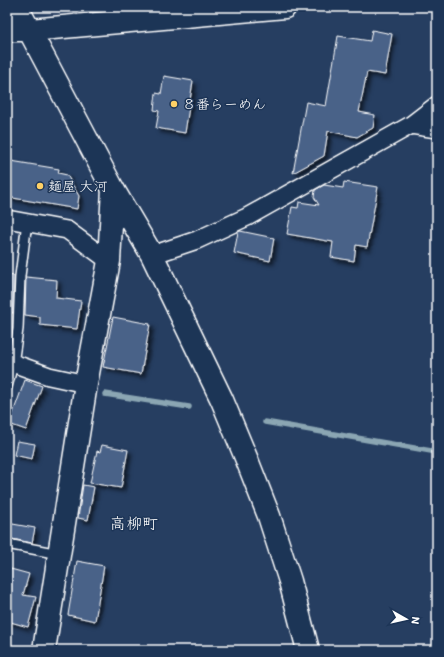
<svg xmlns="http://www.w3.org/2000/svg" width="444" height="657" font-family="Itim,'Klee One',sans-serif">
	<style>
		.lines { fill: none; stroke-linecap: round; stroke-linejoin: round }
		.stream { stroke: #8ba6b3; stroke-width: 5.5 }
		.building { fill: #4a6288; stroke: #fff; filter: url(#shadow) }
		.service-casing { stroke: #fff; stroke-width: 12 }
		.minor-casing { stroke: #fff; stroke-width: 20 }
		.tertiary-casing { stroke: #fff; stroke-width: 25 }
		.secondary-casing { stroke: #fff; stroke-width: 25 }
		.service { stroke: #1d3557; stroke-width: 9 }
		.minor { stroke: #1d3557; stroke-width: 17 }
		.tertiary { stroke: #1d3557; stroke-width: 22 }
		.secondary { stroke: #1d3557; stroke-width: 22 }
		.poi-dot { fill: #ffd166; stroke: #1d3557; stroke-width: 1.5 }
		.labels { text-anchor: middle; dominant-baseline: central; stroke-width: 3; stroke-linejoin: round; paint-order: stroke }
		.poi-label { font-size: 14px; fill: #fff; stroke: #1d3557; text-anchor: start }
		.quarter-label { font-size: 16px; fill: #fff; stroke: #1d3557 }
	</style>
	<defs>
		<filter id="shadow"><feDropShadow dx="3.5" dy="3.5" stdDeviation="2" flood-color="#0009"/></filter>
	</defs>
	<rect width="100%" height="100%" fill="#263e61"/>
	<filter id="ink" filterUnits="userSpaceOnUse"><feTurbulence type="fractalNoise" baseFrequency=".025" numOctaves="2"/><feDisplacementMap in="SourceGraphic" scale="8" xChannelSelector="R" yChannelSelector="G"/><feConvolveMatrix kernelMatrix="1 2 1 2 8 2 1 2 1" color-interpolation-filters="sRGB"/></filter>
	<g filter="url(#ink)">
		<g class="lines">
			<g class="stream">
				<path d="M105,394L189,407"/>
				<path d="M265,422L437,452"/>
			</g>
		</g>
		<g class="building">
			<path d="M372,30L392,34L385,75L367,72L359,112L375,115L373,128L357,137L328,131L324,156L293,173L306,102L326,106L338,36L370,41Z"/>
			<path d="M164,76L193,81L185,133L156,128L159,111L154,110L156,93L161,94Z"/>
			<path d="M11,161L59,169L58,173L67,175L79,196L77,209L7,197V183Z"/>
			<path d="M344,182L378,187L367,247L356,245L354,261L331,257L333,242L287,234L292,207L298,208L299,202L319,205L314,197L315,190L324,185L343,188Z"/>
			<path d="M240,231L274,238L270,261L234,253L238,232Z"/>
			<path d="M7,275L14,276L13,313L7,312Z"/>
			<path d="M26,277L57,280L56,298L81,301L77,329L40,325V317L25,315Z"/>
			<path d="M113,317L150,324L141,374L103,367Z"/>
			<path d="M25,380L42,386L26,430L9,424Z"/>
			<path d="M17,441L35,444L32,459L14,455Z"/>
			<path d="M102,445L128,450L121,488L90,483L97,451L100,452Z"/>
			<path d="M83,485L94,487L88,520L78,518Z"/>
			<path d="M7,523L35,528L32,543L7,538Z"/>
			<path d="M77,561L104,566L95,621L68,615Z"/>
			<path d="M7,568L29,574L23,595L36,597L28,627L7,621Z"/>
		</g>
		<g class="lines">
			<g class="service-casing">
				<g id="service">
					<path d="M7,387L13,364L18,329L20,276L27,222"/>
					<path d="M7,544L59,554"/>
				</g>
			</g>
			<g class="minor-casing">
				<g id="minor">
					<path d="M411,125L437,129"/>
					<path d="M7,219L67,230L109,261"/>
					<path d="M152,255L197,240L247,217L411,125L437,105"/>
					<path d="M7,361L49,376L86,384"/>
				</g>
			</g>
			<g class="tertiary-casing">
				<g id="tertiary">
					<path d="M17,7L113,189L152,255L222,400L247,460L269,516L290,581L308,650"/>
					<path d="M44,650L86,384L109,261L113,189"/>
				</g>
			</g>
			<g class="secondary-casing">
				<path id="secondary" d="M7,30H30L285,7"/>
			</g>
			<use href="#service" class="service"/>
			<use href="#minor" class="minor"/>
			<use href="#tertiary" class="tertiary"/>
			<use href="#secondary" class="secondary"/>
		</g>
	</g>
	<g class="poi-dot">
		<circle cx="174" cy="104" r="4"/>
		<circle cx="40" cy="186" r="4"/>
	</g>
	<g class="labels">
		<g class="poi-label">
			<text x="182" y="104">８番らーめん</text>
			<text x="48" y="186">麺屋 大河</text>
		</g>
		<g class="quarter-label">
			<text x="134" y="523">高柳町</text>
		</g>
	</g>
	<rect width="444" height="657" fill="none" stroke="#1d3557" stroke-width="24"/>
	<rect x="12" y="12" width="420" height="633" fill="none" stroke="#fff" stroke-width="1.5" filter="url(#ink)"/>
	<g transform="translate(406 619) rotate(98)" stroke="#1d3557" stroke-width="3" paint-order="stroke">
	<path d="M0-3L7 15L0 10L-7 15Z" fill="#ffffff"/>
	<text y="-6" font-size="11" font-weight="bold" text-anchor="middle" fill="#ffffff">N</text>
	</g>
</svg>
